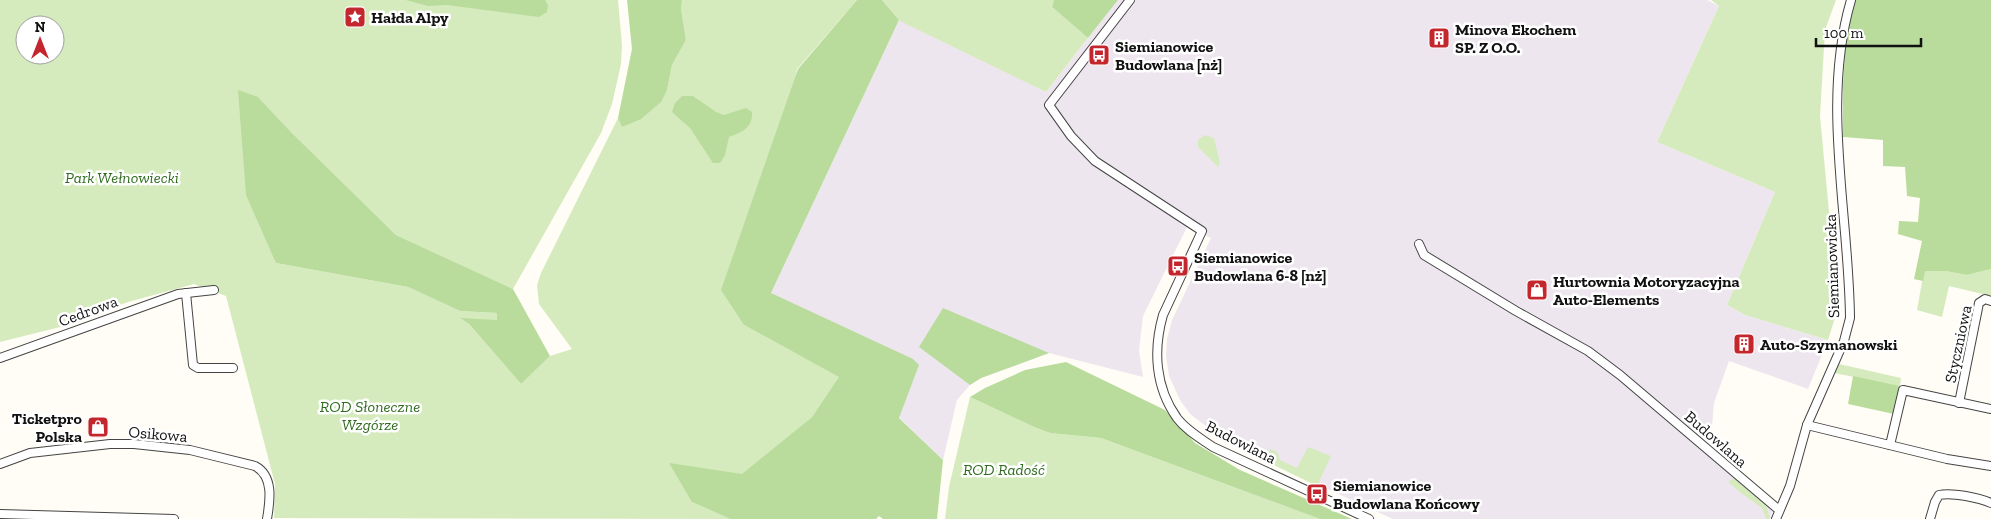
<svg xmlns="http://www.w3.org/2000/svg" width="1991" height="519" font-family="'Zilla Slab',serif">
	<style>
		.industrial { fill: #eee6ef }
		.green { fill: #d5ebbd; fill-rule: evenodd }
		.forest { fill: #b9dc9c }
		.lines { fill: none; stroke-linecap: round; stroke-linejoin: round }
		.street-casing { stroke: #444; stroke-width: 10 }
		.street { stroke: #fff; stroke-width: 8 }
		.labels { text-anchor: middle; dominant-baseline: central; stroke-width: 5; stroke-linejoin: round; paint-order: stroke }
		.poi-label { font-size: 16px; font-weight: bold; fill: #111; stroke: #fff; text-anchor: start }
		.park-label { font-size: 16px; font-style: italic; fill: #2f6b1f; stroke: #fff }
		.street-label { font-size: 16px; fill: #111; stroke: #fff }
	</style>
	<rect width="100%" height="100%" fill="#fffdf5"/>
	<path class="industrial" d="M1118,0H1707L1719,6L1657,142L1775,192L1727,305L1745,315L1828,340L1808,389L1729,361L1714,403L1711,439L1701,446L1773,509L1770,519H1393L1253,455L1219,436L1190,414L1180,400L1169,376L1166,356L1167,339L1172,320L1211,238L1187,227L1143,316L1139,351L1143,377L1049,353L981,378L970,385L957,400L943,460L771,293L899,20L1046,92Z"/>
	<g class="green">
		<path d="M0,0H618L622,45L621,64L612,104L601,133L513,289L396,235L292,133L258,97L276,263L408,287L460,311L497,313V321L461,319L470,325L521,384L550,356L572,349L539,304L537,285L541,273L618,118L623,127L667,90L672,65L686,40L681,9L682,0H857L797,69L744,325L840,377L812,417L742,475L692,502L730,519L274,518L275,484L226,296L194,284L128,302L64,326L0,342ZM25,25H55V55H25Z"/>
		<path d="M882,0H1054L1052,7L1088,38L1046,92L900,21Z"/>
		<path d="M1711,0H1836L1825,30L1820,116L1838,308L1828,340L1745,315L1727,305L1775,192L1657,142L1719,6Z"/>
		<path d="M1205,135L1214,138L1220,163L1218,167L1198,147V140Z"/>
		<path d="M1991,269V296L1949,286L1942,317L1917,310L1924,271H1945L1967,275Z"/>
		<path d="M1839,364L1901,378L1900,386L1834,373Z"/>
		<path d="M970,397L1034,427L1050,433L1101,438L1320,519H945L949,487Z"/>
		<path d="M1308,447L1331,456L1317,486L1253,455V451L1258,450L1267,455L1270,449L1277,452L1280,460L1297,468Z"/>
		<path d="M1734,478L1764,503L1767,508L1770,519H1766L1762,508L1741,493L1728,482Z"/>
	</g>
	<g class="forest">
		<path d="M406,0H545L548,5L547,12L539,17L447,5L428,6Z"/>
		<path d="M627,0H682L681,9L686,40L672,65L667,90L661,102L641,119L622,127L618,118L632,49Z"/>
		<path d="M857,0H882L899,20L771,293L913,359L919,365L899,418L943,460L937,519H883L879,516L876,519H730L692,502L669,463L742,474L812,417L839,377L744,325L721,290L798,69Z"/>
		<path d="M1054,0H1118L1088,38L1052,7Z"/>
		<path d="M1856,0H1991V269L1967,275L1945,271H1925L1923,281L1914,279L1922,241L1898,234L1899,221L1918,222L1920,198L1907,196L1905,167L1883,166V140L1843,137V84L1847,22Z"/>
		<path d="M238,90L258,97L292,133L396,235L513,289L550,356L521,384L470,325L460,318L497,320V313L460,311L408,287L276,263L246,195Z"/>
		<path d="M682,96H693L716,112L724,115L746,108L752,112C753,128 742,132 729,137L725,155L720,163H713L690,128L672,112L675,103Z"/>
		<path d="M943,308L1049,353L981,378L970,385L919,347Z"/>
		<path d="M1066,362L1165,410L1195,443L1240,470L1352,519H1320L1101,438L1050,433L1034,427L970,397L985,388L1025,370Z"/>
		<path d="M1853,376L1900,386L1894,414L1848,404Z"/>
	</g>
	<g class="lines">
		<g class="street-casing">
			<g id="street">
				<path d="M1130,0L1049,105L1071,136L1095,161L1202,231L1163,315C1153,350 1155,387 1177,418C1186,430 1200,438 1213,447L1369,519"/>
				<path d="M1419,244L1424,255L1516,311L1588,351L1620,375L1779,510"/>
				<path d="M186,293L193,365L198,368H233"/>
				<path d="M0,358L178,294L214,290"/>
				<path d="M1959,403L1979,303L1985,299L1991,301"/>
				<path d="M1807,425L1947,459L1991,466"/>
				<path d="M1890,445L1903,390L1991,409"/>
				<path d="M0,464L30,453L110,444H134L190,450L255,466C274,476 270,501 267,519"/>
				<path d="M0,514L174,519"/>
				<path d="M1776,519L1790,486L1807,425L1844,341L1850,318C1849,213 1821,102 1851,0"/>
				<path d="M1930,519L1935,502L1939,495C1952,492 1980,498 1991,503"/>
			</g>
		</g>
		<use href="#street" class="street"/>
	</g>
	<defs>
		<g id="sight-square" transform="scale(1.125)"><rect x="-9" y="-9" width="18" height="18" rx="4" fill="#c4262e" stroke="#fff"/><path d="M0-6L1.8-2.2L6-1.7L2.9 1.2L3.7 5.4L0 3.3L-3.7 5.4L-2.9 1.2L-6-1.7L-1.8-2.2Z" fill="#fff"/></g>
		<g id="building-square" transform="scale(1.125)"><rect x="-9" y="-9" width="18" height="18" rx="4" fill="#c4262e" stroke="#fff"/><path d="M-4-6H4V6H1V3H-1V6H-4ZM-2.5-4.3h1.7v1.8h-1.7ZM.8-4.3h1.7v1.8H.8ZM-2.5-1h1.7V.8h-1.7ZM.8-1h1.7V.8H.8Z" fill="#fff"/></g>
		<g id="bus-square" transform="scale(1.125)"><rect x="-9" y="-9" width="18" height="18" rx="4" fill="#c4262e" stroke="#fff"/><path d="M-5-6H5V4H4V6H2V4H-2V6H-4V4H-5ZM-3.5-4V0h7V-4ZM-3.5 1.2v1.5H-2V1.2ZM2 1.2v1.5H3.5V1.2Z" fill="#fff"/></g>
		<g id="shop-square" transform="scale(1.125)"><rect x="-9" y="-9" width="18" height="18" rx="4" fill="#c4262e" stroke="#fff"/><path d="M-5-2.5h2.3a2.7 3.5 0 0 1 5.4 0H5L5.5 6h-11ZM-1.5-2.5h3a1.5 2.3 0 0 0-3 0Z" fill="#fff"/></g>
	</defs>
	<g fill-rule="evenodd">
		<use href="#sight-square" x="355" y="17"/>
		<use href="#building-square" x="1439" y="38"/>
		<use href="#bus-square" x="1099" y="55"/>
		<use href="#bus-square" x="1178" y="266"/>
		<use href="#shop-square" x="1537" y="290"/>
		<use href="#building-square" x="1744" y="344"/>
		<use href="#shop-square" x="98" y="427"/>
		<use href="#bus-square" x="1317" y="494"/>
	</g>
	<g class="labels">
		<g class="poi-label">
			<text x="371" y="17">Hałda Alpy</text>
			<text x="1455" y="29">Minova Ekochem<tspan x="1455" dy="18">SP. Z O.O.</tspan></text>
			<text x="1115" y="46">Siemianowice<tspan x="1115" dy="18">Budowlana [nż]</tspan></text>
			<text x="1194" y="257">Siemianowice<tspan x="1194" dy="18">Budowlana 6-8 [nż]</tspan></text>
			<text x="1553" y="281">Hurtownia Motoryzacyjna<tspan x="1553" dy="18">Auto-Elements</tspan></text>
			<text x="1760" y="344">Auto-Szymanowski</text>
			<text x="82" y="418" text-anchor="end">Ticketpro<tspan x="82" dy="18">Polska</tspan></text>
			<text x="1333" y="485">Siemianowice<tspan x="1333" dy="18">Budowlana Końcowy</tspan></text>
		</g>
		<g class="park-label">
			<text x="122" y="177">Park Wełnowiecki</text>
			<text x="370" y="406">ROD Słoneczne<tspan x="370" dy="18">Wzgórze</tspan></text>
			<text x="1004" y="469">ROD Radość</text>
		</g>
		<g class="street-label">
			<text transform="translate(1832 266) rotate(-92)">Siemianowicka</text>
			<text transform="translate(88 311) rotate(-20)">Cedrowa</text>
			<text transform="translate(1958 344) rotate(-78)">Styczniowa</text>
			<text transform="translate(158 434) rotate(5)">Osikowa</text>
			<text transform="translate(1716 439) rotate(41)">Budowlana</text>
			<text transform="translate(1241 442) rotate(27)">Budowlana</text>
		</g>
	</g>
	<g transform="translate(40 40)"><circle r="24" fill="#ffffff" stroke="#a0a0a0"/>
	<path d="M0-4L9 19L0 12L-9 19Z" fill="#c4262e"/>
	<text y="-8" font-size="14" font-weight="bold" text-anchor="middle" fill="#111111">N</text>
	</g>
	<path d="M1816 38v8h105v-8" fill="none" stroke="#111111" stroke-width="2.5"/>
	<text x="1824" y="38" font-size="15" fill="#111111" stroke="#ffffff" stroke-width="4" paint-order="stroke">100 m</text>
</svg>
